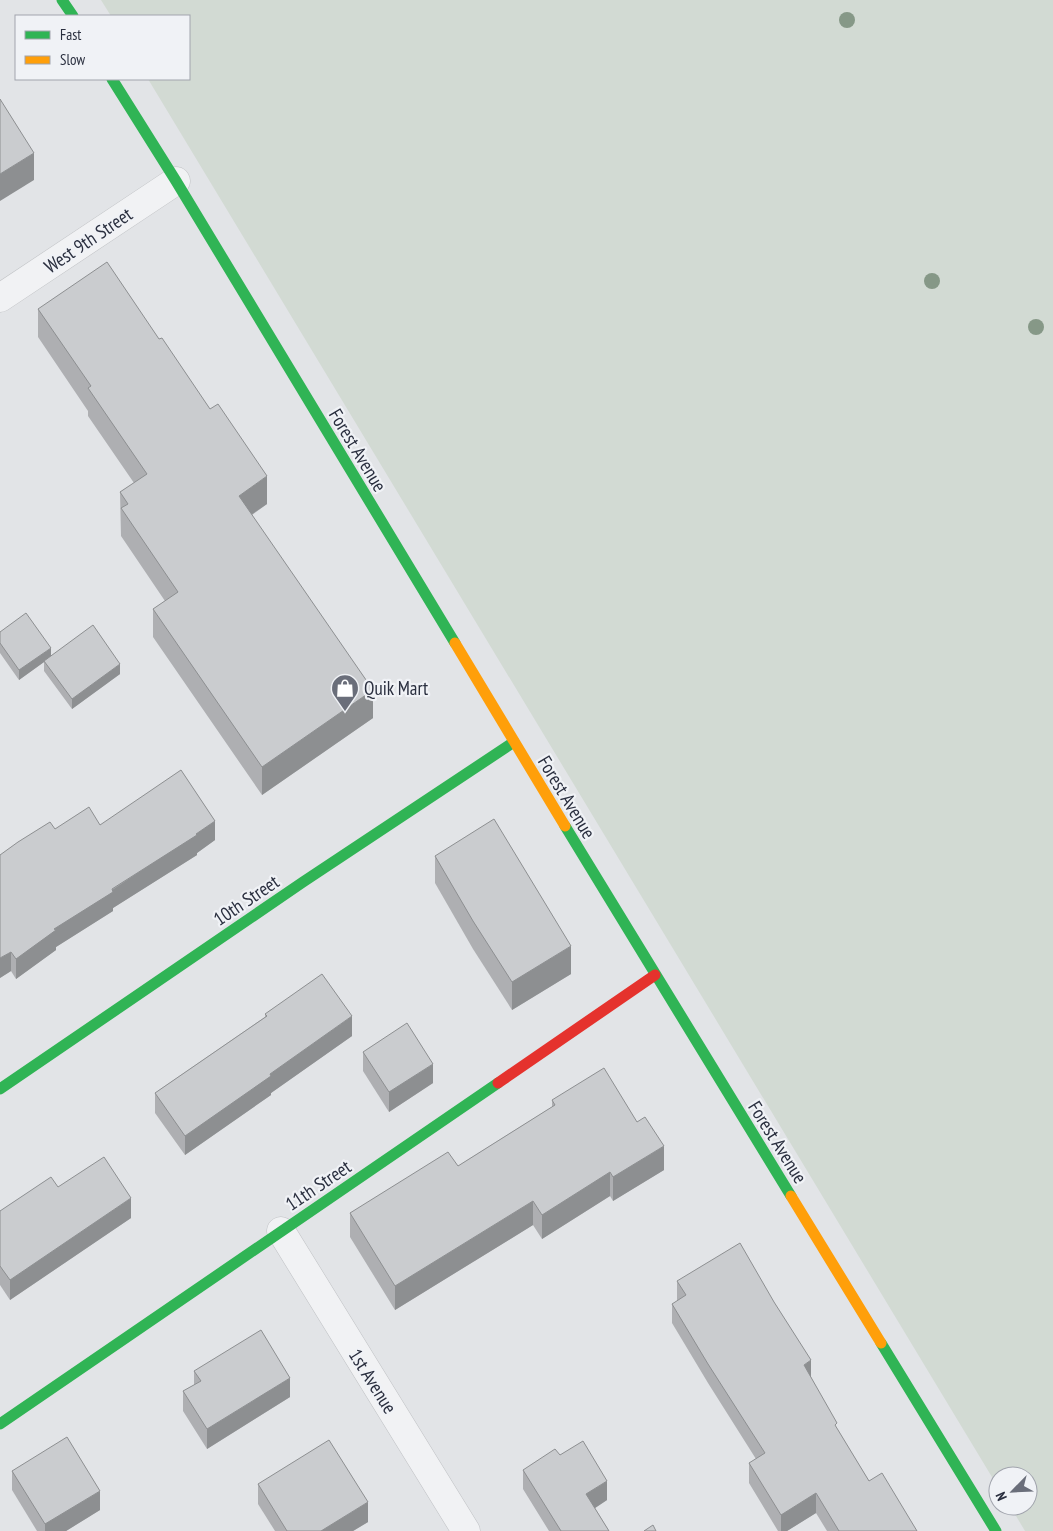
<svg xmlns="http://www.w3.org/2000/svg" width="1053" height="1531" font-family="'PT Sans Narrow',sans-serif">
	<style>
		.green { fill: #d2dad3 }
		.lines { fill: none; stroke-linecap: round; stroke-linejoin: round }
		.street-casing { stroke: #c0c2c5; stroke-width: 29 }
		.street { stroke: #f1f2f4; stroke-width: 28 }
		.fast { stroke: #30b455; stroke-width: 11 }
		.slow { stroke: #ff9f0a; stroke-width: 11 }
		.jam { stroke: #e5322d; stroke-width: 11 }
		.tree { fill: #869887 }
		.wall { fill: #aeafb2 }
		.shaded-wall { fill: #8d8f91 }
		.building { fill: #cacccf; stroke: #8d8f91 }
		.labels { text-anchor: middle; dominant-baseline: central; stroke-width: 4.5; stroke-linejoin: round; paint-order: stroke }
		.street-label { font-size: 19px; fill: #2a2f3f; stroke: #f0f2f6 }
		.poi-label { font-size: 19px; fill: #2a2f3f; stroke: #f0f2f6; text-anchor: start }
	</style>
	<rect width="100%" height="100%" fill="#e2e4e7"/>
	<path class="green" d="M101,0H1053V1531H1025L1010,1506H1028V1476H998V1487L148,79H189V16H111Z"/>
	<g class="lines">
		<g class="street-casing">
			<g id="street">
				<path d="M0,298L176,181"/>
				<path d="M281,1231L466,1531"/>
			</g>
		</g>
		<use href="#street" class="street"/>
		<g class="fast">
			<path d="M62,0L73,16"/>
			<path d="M112,79L176,181L455,643"/>
			<path d="M565,826L791,1196"/>
			<path d="M0,1089L303,882L514,742"/>
			<path d="M881,1343L996,1531"/>
			<path d="M0,1424L498,1083"/>
		</g>
		<g class="slow">
			<path d="M455,643L565,826"/>
			<path d="M791,1196L881,1343"/>
		</g>
		<path class="jam" d="M498,1083L655,975"/>
	</g>
	<g class="tree">
		<circle cx="847" cy="20" r="8"/>
		<circle cx="932" cy="281" r="8"/>
		<circle cx="1036" cy="327" r="8"/>
	</g>
	<g class="wall">
		<path d="M38,309L267,504L252,515L373,718L262,795L153,637V609L165,601L121,536L120,492L134,483L88,416V411L38,337Z"/>
		<path d="M0,632L51,656L120,674L72,709L44,671V662L19,680L0,653Z"/>
		<path d="M100,825L215,840L197,853V855L113,908V911L56,947V950L16,979L11,971L0,978L55,829Z"/>
		<path d="M435,856L571,974L512,1010L473,949L435,883Z"/>
		<path d="M265,1014L352,1036L271,1093V1095L185,1155L155,1113V1093L265,1017Z"/>
		<path d="M363,1052L433,1083L389,1112L363,1071Z"/>
		<path d="M552,1100L664,1170L613,1201L610,1196L542,1239L533,1225L395,1310L350,1237V1213L458,1166L552,1107Z"/>
		<path d="M58,1187L131,1218L10,1300L0,1285V1211Z"/>
		<path d="M677,1281L811,1377L837,1429L869,1481L917,1531H827L816,1513L787,1531H778L749,1483V1463L756,1459L708,1383L672,1323V1304L677,1301Z"/>
		<path d="M194,1371L290,1397L207,1449L183,1411V1391L194,1385Z"/>
		<path d="M560,1455L607,1500L595,1508L609,1531H549L523,1489V1470Z"/>
		<path d="M12,1471L100,1510L66,1531H37L12,1490Z"/>
		<path d="M258,1484L368,1522L353,1531H275L258,1504Z"/>
	</g>
	<g class="shaded-wall">
		<path d="M34,153V180L0,201V174Z"/>
		<path d="M267,476V504L239,523V496Z"/>
		<path d="M51,648V658L44,661V662L19,680V670Z"/>
		<path d="M120,664V674L72,709V699Z"/>
		<path d="M373,690V718L262,795V767Z"/>
		<path d="M215,821V840L197,853V855L113,908V911L56,947V950L16,979V959L54,929Z"/>
		<path d="M571,946V974L512,1010V982Z"/>
		<path d="M11,952V971L0,978V958Z"/>
		<path d="M352,1016V1036L271,1093V1095L185,1155V1136L270,1074Z"/>
		<path d="M433,1064V1083L389,1112V1092Z"/>
		<path d="M664,1146V1170L613,1201V1177Z"/>
		<path d="M610,1172V1196L542,1239V1215Z"/>
		<path d="M131,1198V1218L10,1300V1280Z"/>
		<path d="M533,1201V1225L395,1310V1286Z"/>
		<path d="M811,1360V1380L804,1365Z"/>
		<path d="M290,1378V1397L207,1449V1429Z"/>
		<path d="M607,1481V1500L586,1514V1494Z"/>
		<path d="M100,1491V1510L66,1531H45V1524Z"/>
		<path d="M816,1493V1513L787,1531H781V1515Z"/>
		<path d="M368,1502V1522L353,1531H321Z"/>
	</g>
	<g class="building">
		<path d="M0,99L34,153L0,174Z"/>
		<path d="M107,262L159,339L162,338L210,409L218,404L267,476L239,496L373,690L262,767L153,609L178,592L121,508L128,504L120,492L147,474L88,388L91,386L38,309Z"/>
		<path d="M26,613L51,648L19,670L0,643V632Z"/>
		<path d="M93,625L120,664L72,699L44,661Z"/>
		<path d="M181,770L215,821L196,834L197,835L112,889L113,892L54,929L56,930L16,959L11,952L0,958V855L18,842L50,822L55,829L89,807L100,825Z"/>
		<path d="M494,819L571,946L512,982L473,921L435,856Z"/>
		<path d="M322,974L352,1016L270,1074L271,1076L185,1136L155,1093L267,1016L265,1014Z"/>
		<path d="M407,1023L433,1064L389,1092L363,1052Z"/>
		<path d="M604,1068L637,1122L645,1117L664,1146L613,1177L610,1172L542,1215L533,1201L395,1286L350,1213L448,1152L458,1166L555,1105L552,1100Z"/>
		<path d="M104,1157L131,1198L10,1280L0,1266V1211L51,1177L58,1187Z"/>
		<path d="M740,1243L774,1302L811,1360L804,1365L837,1423L835,1425L869,1481L882,1473L917,1531H839L816,1493L781,1515L749,1463L765,1453L708,1364L672,1304L686,1295L677,1281Z"/>
		<path d="M261,1330L290,1378L207,1429L183,1391L201,1381L194,1371Z"/>
		<path d="M67,1437L100,1491L45,1524L12,1471Z"/>
		<path d="M329,1440L368,1502L321,1531H287L258,1484Z"/>
		<path d="M583,1441L607,1481L586,1494L609,1531H561L523,1470L555,1449L560,1455Z"/>
		<path d="M653,1525L656,1531H644Z"/>
	</g>
	<defs>
		<g id="shop-pin" transform="scale(1.4375)"><path d="M0 17L-7.5 6A9.5 9.5 0 1 1 7.5 6Z" fill="#6a6e7a" stroke="#f0f2f6"/><path d="M-5-2.5h2.3a2.7 3.5 0 0 1 5.4 0H5L5.5 6h-11ZM-1.5-2.5h3a1.5 2.3 0 0 0-3 0Z" fill="#fff"/></g>
	</defs>
	<g fill-rule="evenodd">
		<use href="#shop-pin" x="345" y="688"/>
	</g>
	<g class="labels">
		<g class="street-label">
			<text transform="translate(88 240) rotate(-34)">West 9th Street</text>
			<text transform="translate(358 450) rotate(59)">Forest Avenue</text>
			<text transform="translate(567 797) rotate(59)">Forest Avenue</text>
			<text transform="translate(246 900) rotate(-34)">10th Street</text>
			<text transform="translate(778 1142) rotate(58)">Forest Avenue</text>
			<text transform="translate(318 1185) rotate(-34)">11th Street</text>
			<text transform="translate(373 1381) rotate(58)">1st Avenue</text>
		</g>
		<g class="poi-label">
			<text x="364" y="688">Quik Mart</text>
		</g>
	</g>
	<rect x="15" y="15" width="175" height="65" fill="#f0f2f6" stroke="#a1a4ad"/>
	<rect x="25" y="31" width="25" height="8" fill="#30b455" stroke="#a1a4ad"/>
	<text x="60" y="40" font-size="15" fill="#2a2f3f">Fast</text>
	<rect x="25" y="56" width="25" height="8" fill="#ff9f0a" stroke="#a1a4ad"/>
	<text x="60" y="65" font-size="15" fill="#2a2f3f">Slow</text>
	<g transform="translate(1013 1491) rotate(246)"><circle r="24" fill="#f0f2f6" stroke="#a1a4ad"/>
	<path d="M0-4L9 19L0 12L-9 19Z" fill="#6a6e7a"/>
	<text y="-8" font-size="14" font-weight="bold" text-anchor="middle" fill="#2a2f3f">N</text>
	</g>
</svg>
